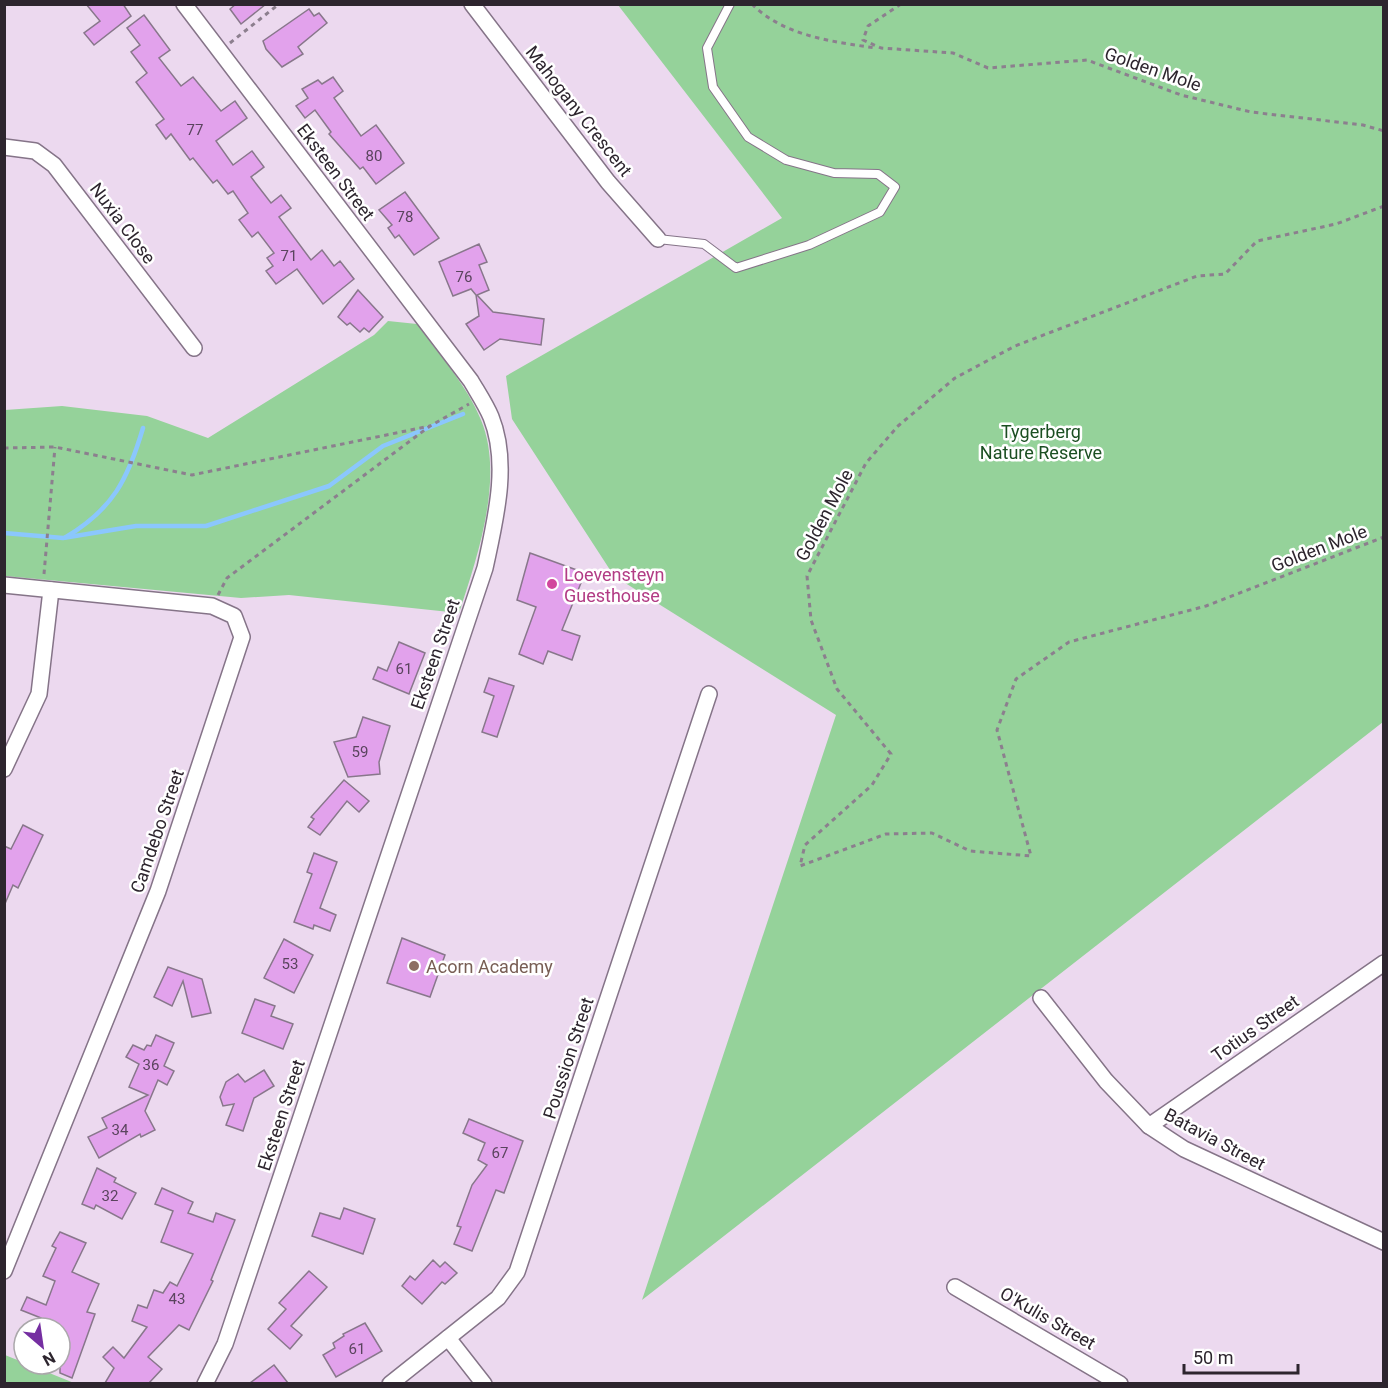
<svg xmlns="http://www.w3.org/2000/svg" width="1388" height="1388" font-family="Roboto,sans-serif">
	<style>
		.green { fill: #95d29a }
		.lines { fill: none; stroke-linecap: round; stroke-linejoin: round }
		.stream { stroke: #8bc7fd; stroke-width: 4.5 }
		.building { fill: #e2a2ec; stroke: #88778b; stroke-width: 1.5 }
		.service-casing { stroke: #857488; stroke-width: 10 }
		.minor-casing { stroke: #857488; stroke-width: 18 }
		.path { stroke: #8c7f8e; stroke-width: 3; stroke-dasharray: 4.5 4.5; stroke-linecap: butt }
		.service { stroke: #fff; stroke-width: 8 }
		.minor { stroke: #fff; stroke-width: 15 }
		.hotel-dot { fill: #d1479c; stroke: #fff; stroke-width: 2 }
		.education-dot { fill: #8d6e63; stroke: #fff; stroke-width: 2 }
		.labels { text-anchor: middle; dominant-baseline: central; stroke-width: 5; stroke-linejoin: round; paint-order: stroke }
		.number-label { font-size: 15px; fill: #5a445e }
		.street-label { font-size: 18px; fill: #2d252e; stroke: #fff }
		.park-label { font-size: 18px; fill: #1b4f22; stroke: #fff }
		.hotel-label { font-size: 18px; fill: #b23c85; stroke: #fff; text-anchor: start }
		.education-label { font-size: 18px; fill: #785e54; stroke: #fff; text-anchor: start }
	</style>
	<rect width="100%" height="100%" fill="#ecd9ef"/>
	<g class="green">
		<path d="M618,5H1383V722L642,1300L836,715L614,576L512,419L506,376L782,218Z"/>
		<path d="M388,321L417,324C439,355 467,385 481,420C505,477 477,558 459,613L289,595L241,598L5,576V410L62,406L147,416L208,438L374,335Z"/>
		<path d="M5,1355L74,1383H5Z"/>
	</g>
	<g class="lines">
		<g class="stream">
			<path d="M4,533L63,538L136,526H206L329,486L383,446L463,414"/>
			<path d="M66,537C113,509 128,479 143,428"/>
		</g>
	</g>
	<g class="building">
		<path d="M86,4H123L131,16L94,45L84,33L100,21Z"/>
		<path d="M236,4H266L241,24L230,9Z"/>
		<path d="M309,9L314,16L319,13L327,23L298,47L303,54L282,67L266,49L263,41Z"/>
		<path d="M144,15L170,50L159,58L181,86L193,77L221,111L235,101L247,118L216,141L233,165L252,151L264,167L251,177L271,203L281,195L291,208L279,217L311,260L322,250L334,266L340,261L354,279L323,304L297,269L276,284L266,271L273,266L267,258L274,253L258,232L252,237L239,220L248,213L233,191L228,194L217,180L213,183L193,158L190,160L171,134L166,139L156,125L164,119L136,82L147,73L131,52L140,45L127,28Z"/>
		<path d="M333,77L343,91L334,98L361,136L376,125L404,163L376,184L363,167L360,169L329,134L331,132L315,110L305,118L296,106L308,98L302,89L318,80L322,84Z"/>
		<path d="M405,192L439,238L414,255L399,235L395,238L388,228L392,225L379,210Z"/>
		<path d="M479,244L487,262L479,265L489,290L477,295L493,312L544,319L541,345L500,339L484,350L466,324L479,316L476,295L471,289L453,296L439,262Z"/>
		<path d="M358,290L383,317L369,332L364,328L360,332L350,323L347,325L338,317Z"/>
		<path d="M530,553L585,573L562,630L580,636L572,660L548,651L543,664L519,654L536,607L517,600Z"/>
		<path d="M399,642L425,653L409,694L373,679L378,667L387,671Z"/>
		<path d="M489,678L514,686L497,737L482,732L494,696L484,692Z"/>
		<path d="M363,717L390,726L379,762L380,774L348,777L334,742L356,737Z"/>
		<path d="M344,780L369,801L359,812L347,801L320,835L308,827L314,819L311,817Z"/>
		<path d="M23,825L43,835L18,888L13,885L4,906V846L11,849Z"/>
		<path d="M314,853L337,862L320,908L336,915L330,931L314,925L313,929L294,922L312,874L307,872Z"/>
		<path d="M402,938L445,955L430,997L387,983Z"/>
		<path d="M284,939L313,955L294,993L264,978Z"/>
		<path d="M168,967L202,979L211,1013L192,1017L183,981L172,1006L154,997Z"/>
		<path d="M255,999L275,1006L271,1016L293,1024L283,1049L242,1033Z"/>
		<path d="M156,1035L174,1043L164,1066L174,1071L167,1085L158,1080L145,1111L155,1130L141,1137L140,1134L99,1158L88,1137L107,1128L102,1118L148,1095L129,1087L139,1064L126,1057L133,1045L144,1050L147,1045L151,1046Z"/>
		<path d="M264,1070L274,1086L254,1098L243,1131L226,1125L234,1104L223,1106L220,1097L226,1082L238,1074L245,1082Z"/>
		<path d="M469,1119L523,1141L504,1193L496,1190L472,1251L454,1244L461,1227L457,1226L472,1185L487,1165L478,1160L485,1143L463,1133Z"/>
		<path d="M97,1168L116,1178L114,1182L136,1193L122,1219L96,1205L94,1209L82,1204Z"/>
		<path d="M162,1188L193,1202L188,1213L213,1222L216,1213L235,1220L211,1280L213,1281L189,1330L179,1325L148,1357L162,1369L149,1383H105L114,1368L103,1357L113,1347L124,1358L147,1327L132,1321L138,1305L147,1308L154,1290L163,1293L170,1282L177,1286L193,1254L161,1242L173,1211L155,1204Z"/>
		<path d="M344,1208L375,1219L363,1254L312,1236L320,1213L340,1219Z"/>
		<path d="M60,1232L86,1243L72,1272L99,1284L87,1312L95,1314L72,1378L60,1373V1328H37L41,1318L21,1310L27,1297L46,1305L55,1281L43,1276L56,1248L52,1246Z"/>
		<path d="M433,1260L440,1267L445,1262L457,1273L445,1284L442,1282L422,1304L402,1286L410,1276L415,1280Z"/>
		<path d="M309,1271L327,1287L291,1326L302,1335L290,1349L268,1329L286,1309L279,1303Z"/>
		<path d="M365,1323L382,1351L336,1377L323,1355L335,1348L333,1343L344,1336L343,1334Z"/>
		<path d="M274,1365L288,1383H250Z"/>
	</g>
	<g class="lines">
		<g class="service-casing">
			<path id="service" d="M658,239L704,244L736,268L809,245L880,212L895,187L878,174L834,173L786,160L748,137L713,87L707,48L730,4"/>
		</g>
		<g class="minor-casing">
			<g id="minor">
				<path d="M184,4L471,381C478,393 486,405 491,417C510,464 495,521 485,568L225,1344L205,1384"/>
				<path d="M472,4L608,182L658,239"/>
				<path d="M4,147L35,151L54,165L194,348"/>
				<path d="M4,585L212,606L234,616L242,637L158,891L4,1271"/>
				<path d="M4,769L39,694L51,590"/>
				<path d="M1041,998L1106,1081L1149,1126L1184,1149L1384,1242"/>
				<path d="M1149,1126L1384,963"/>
				<path d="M955,1287L1120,1384"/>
				<path d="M448,1338L484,1384"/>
				<path d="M390,1384L498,1298L517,1272L709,694"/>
			</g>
		</g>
		<g class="path">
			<path d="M752,4C783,36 834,42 876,48"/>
			<path d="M901,4L868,26L863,40L881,48L953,53L988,68L1087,60L1181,95L1251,112L1363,125L1384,131"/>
			<path d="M230,43L279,4"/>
			<path d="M1384,206L1336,224L1257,241L1225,274L1197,276L1015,346L955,378L898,426L866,463L807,576L811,620L837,689L891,754L872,785L805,845L800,866L886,834L932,833L970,851L1031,856L997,730L1016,679L1069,642L1206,606L1384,537"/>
			<path d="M4,448L55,447L192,475L430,426"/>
			<path d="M44,574L55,447"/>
			<path d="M218,595L227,578L430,426L469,404"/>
		</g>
		<use href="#service" class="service"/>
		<use href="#minor" class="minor"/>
	</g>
	<circle class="hotel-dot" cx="552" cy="584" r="6"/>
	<circle class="education-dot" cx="414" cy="966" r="6"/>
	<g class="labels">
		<g class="number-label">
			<text x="195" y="130">77</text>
			<text x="374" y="156">80</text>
			<text x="405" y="217">78</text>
			<text x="289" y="256">71</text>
			<text x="464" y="277">76</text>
			<text x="404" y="669">61</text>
			<text x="360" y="752">59</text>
			<text x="290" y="964">53</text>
			<text x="151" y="1065">36</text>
			<text x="120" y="1130">34</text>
			<text x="500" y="1153">67</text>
			<text x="110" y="1196">32</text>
			<text x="177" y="1299">43</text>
			<text x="357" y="1349">61</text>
		</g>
		<g class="street-label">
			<text transform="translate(1153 69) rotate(19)">Golden Mole</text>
			<text transform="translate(579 111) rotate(52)">Mahogany Crescent</text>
			<text transform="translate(336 172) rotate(53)">Eksteen Street</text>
			<text transform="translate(123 223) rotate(53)">Nuxia Close</text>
			<text transform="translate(824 515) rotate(-62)">Golden Mole</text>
			<text transform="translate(1319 548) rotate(-21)">Golden Mole</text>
			<text transform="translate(435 654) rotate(-71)">Eksteen Street</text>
			<text transform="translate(157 831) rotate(-71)">Camdebo Street</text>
			<text transform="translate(1255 1028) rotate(-35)">Totius Street</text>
			<text transform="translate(568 1058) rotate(-72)">Poussion Street</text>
			<text transform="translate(281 1115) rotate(-72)">Eksteen Street</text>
			<text transform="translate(1215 1139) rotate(28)">Batavia Street</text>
			<text transform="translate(1048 1318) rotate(30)">O'Kulis Street</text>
		</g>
		<g class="park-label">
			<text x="1041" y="431">Tygerberg<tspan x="1041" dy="21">Nature Reserve</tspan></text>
		</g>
		<g class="hotel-label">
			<text x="564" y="574">Loevensteyn<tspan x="564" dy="21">Guesthouse</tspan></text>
		</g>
		<g class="education-label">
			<text x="426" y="966">Acorn Academy</text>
		</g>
	</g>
	<rect width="1388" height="1388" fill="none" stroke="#2d252e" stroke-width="12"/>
	<g transform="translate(42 1346) rotate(151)"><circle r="28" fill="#ffffff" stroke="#aba8ab" stroke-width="1.5"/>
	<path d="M0-4.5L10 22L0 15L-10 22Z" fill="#752ea1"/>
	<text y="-9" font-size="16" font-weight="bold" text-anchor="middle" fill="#2d252e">N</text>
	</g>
	<path d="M1184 1364v9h114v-9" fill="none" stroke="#2d252e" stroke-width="3"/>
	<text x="1193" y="1364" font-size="18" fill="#2d252e" stroke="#ffffff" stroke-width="4.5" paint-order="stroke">50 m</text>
</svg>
